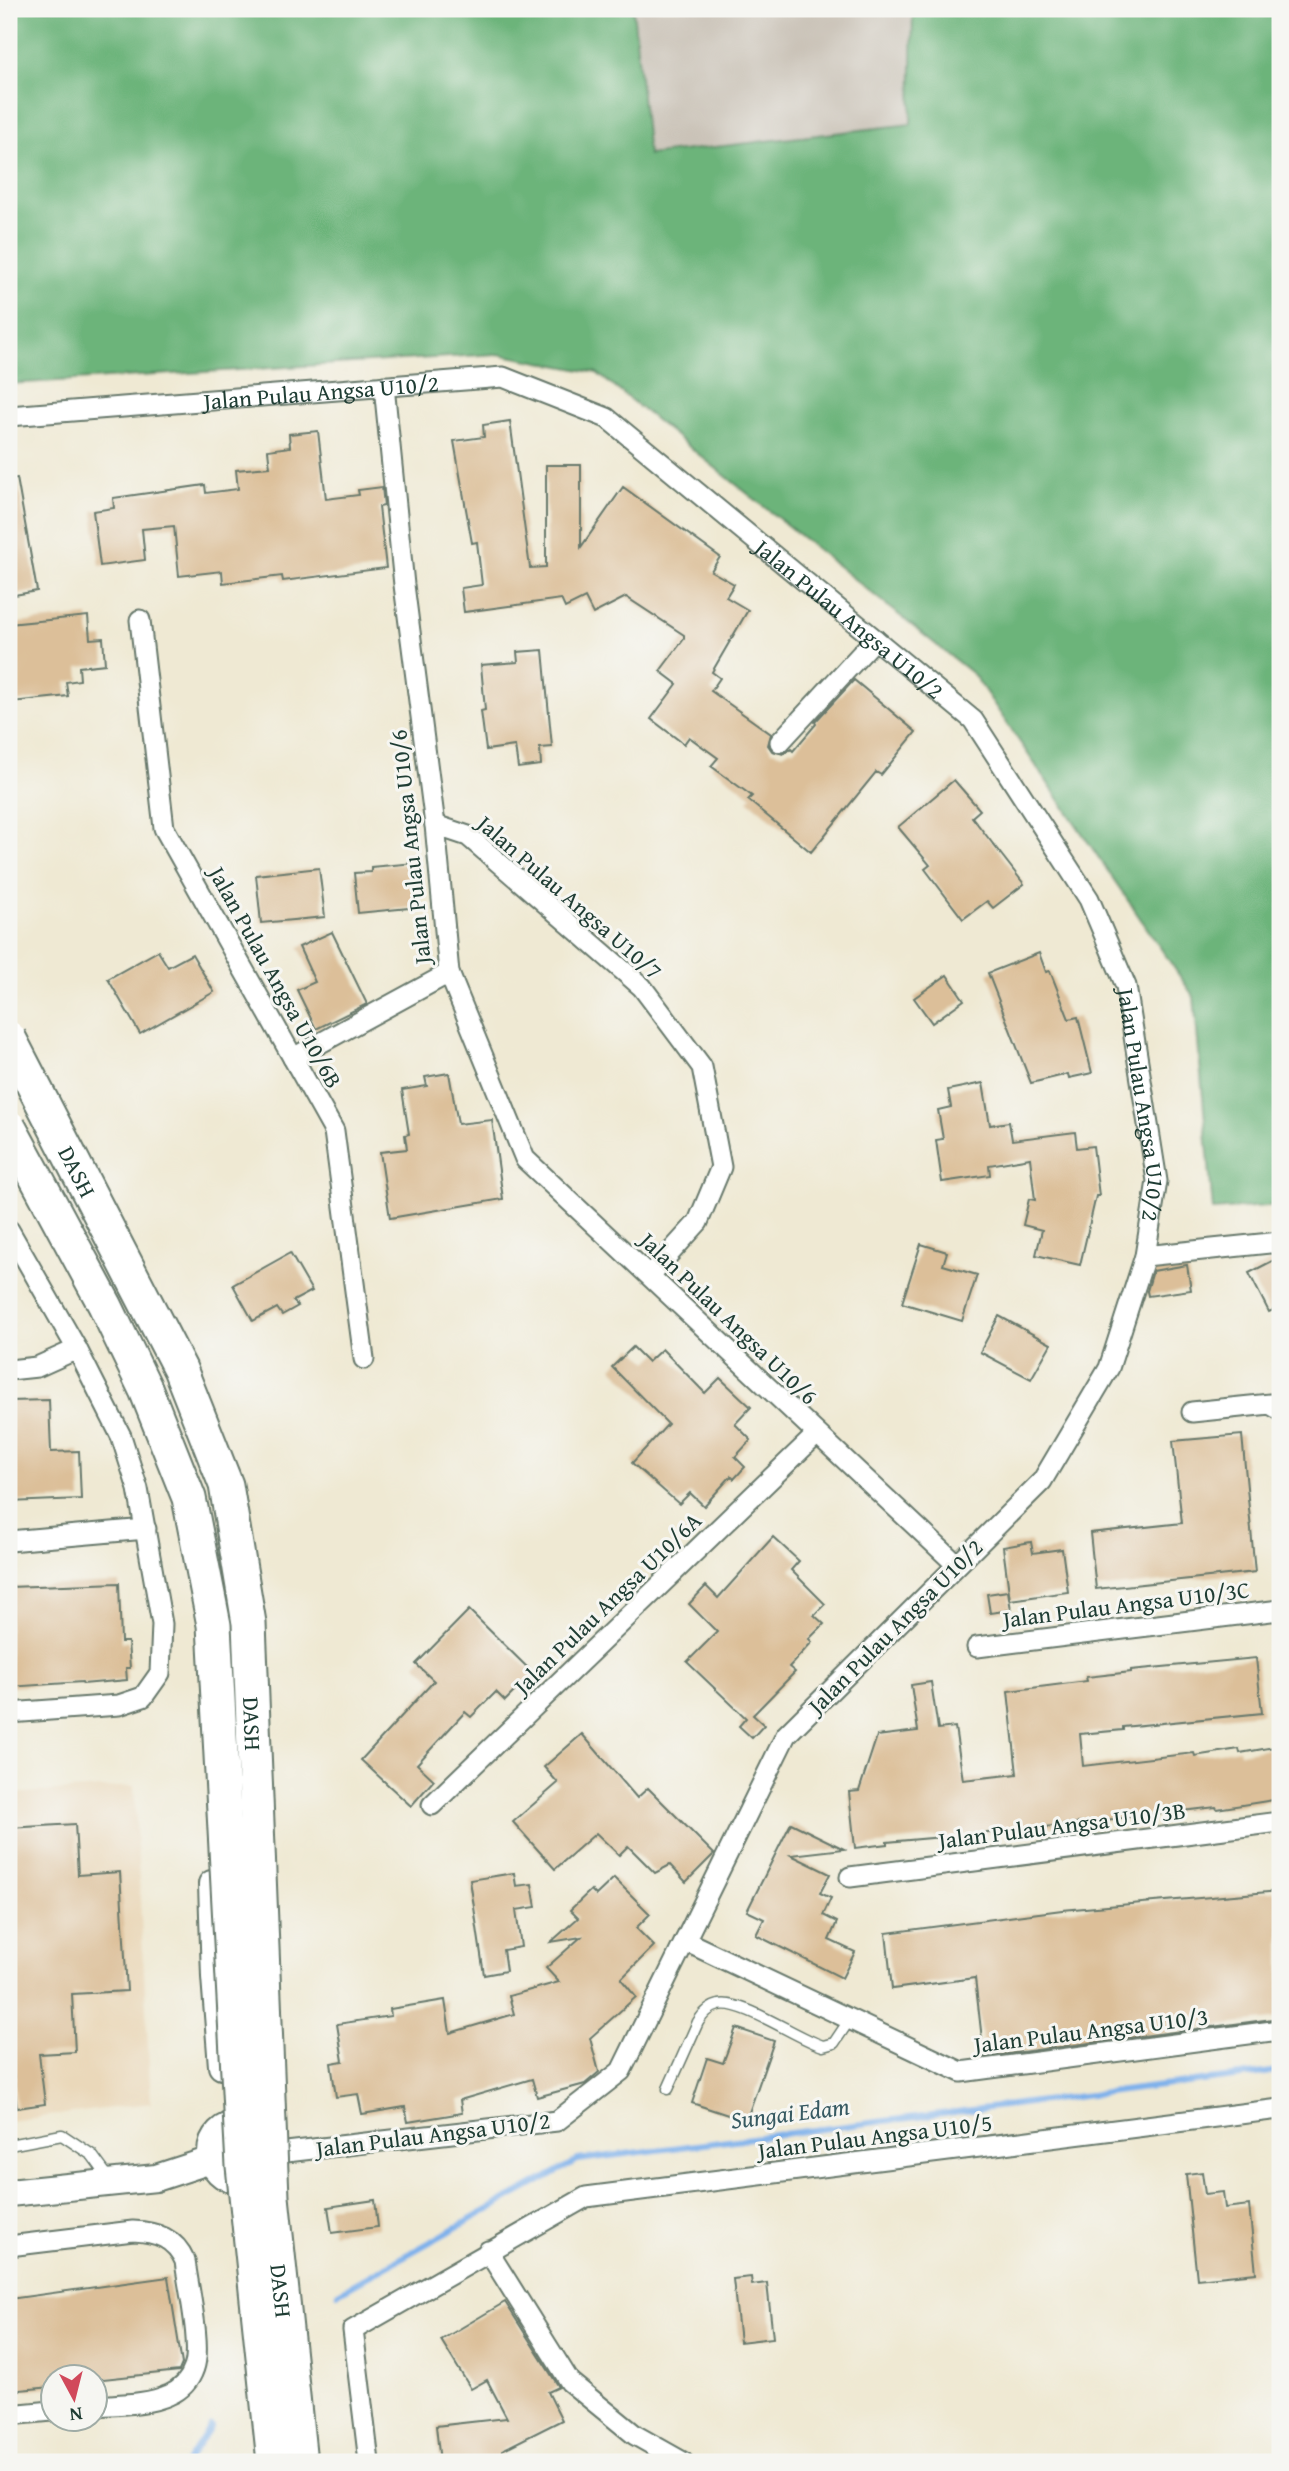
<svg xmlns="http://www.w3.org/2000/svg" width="1289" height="2471" font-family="'Gentium Book Plus',serif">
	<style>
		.built { fill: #ead8ba }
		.industrial { fill: #cac3b8 }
		.forest { fill: #6cb47a; stroke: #467857; stroke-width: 2 }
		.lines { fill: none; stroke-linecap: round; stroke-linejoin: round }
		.stream { stroke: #7eb1eb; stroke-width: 6 }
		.building { fill: #dcbf99 }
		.lane-casing { stroke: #68796c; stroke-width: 13 }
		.street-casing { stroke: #68796c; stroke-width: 23 }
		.secondary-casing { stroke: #68796c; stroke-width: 30 }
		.lane { stroke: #fff; stroke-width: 10 }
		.street { stroke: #fff; stroke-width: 19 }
		.secondary { stroke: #fff; stroke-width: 26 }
		.highway-bridge-casing { stroke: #68796c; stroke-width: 37; stroke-linecap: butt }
		.highway-bridge { stroke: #fff; stroke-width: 33 }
		.labels { text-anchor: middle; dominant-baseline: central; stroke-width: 6; stroke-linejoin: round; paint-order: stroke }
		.street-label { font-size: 23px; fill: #1f3d34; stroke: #f6f6f2 }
		.water-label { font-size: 24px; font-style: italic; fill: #375a62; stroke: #f6f6f2 }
	</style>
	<rect width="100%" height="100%" fill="#f6f6f2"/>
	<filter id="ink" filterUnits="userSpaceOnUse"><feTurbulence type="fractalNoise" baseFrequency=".0143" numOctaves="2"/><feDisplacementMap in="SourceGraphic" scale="14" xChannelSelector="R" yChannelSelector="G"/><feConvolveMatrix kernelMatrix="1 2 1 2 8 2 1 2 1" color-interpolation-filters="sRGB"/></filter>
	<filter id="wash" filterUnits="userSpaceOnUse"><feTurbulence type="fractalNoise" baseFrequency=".00686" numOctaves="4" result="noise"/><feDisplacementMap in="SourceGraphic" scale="28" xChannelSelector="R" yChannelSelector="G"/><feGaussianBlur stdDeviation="1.57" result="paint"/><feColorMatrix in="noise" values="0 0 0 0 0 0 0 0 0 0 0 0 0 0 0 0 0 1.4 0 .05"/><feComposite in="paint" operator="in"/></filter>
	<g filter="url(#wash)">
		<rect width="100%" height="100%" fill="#efe9d3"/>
		<path class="built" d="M134,1786L151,2103L9,2121V1794Z"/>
		<path class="industrial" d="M633,9H913L911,124L648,155Z"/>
		<path class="forest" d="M9,9H633L648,155L911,124L913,9H1280V1205L1213,1210L1194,997L974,675L597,373L498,354L9,384Z"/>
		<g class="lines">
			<g class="stream">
				<path d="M338,2293L578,2160L1280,2071"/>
				<path d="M187,2462L211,2426"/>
			</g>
		</g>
		<g id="blocks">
			<g class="building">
				<path d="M510,421L530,568L546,567V465H581V547L623,487L720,557L711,571L734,584L726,597L748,610L712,672L720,678L711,691L771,734L768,745L772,751L783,754L791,749L793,751L816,724L815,722L854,680L916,732L881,775L876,772L811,852L748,800L752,796L711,766L718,758L689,737L684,744L651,719L677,684L660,671L684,639V635L626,597L593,614L585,598L565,608L561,599L464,612L461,588L482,585L477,542L472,543L454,441L484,437L483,425Z"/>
				<path d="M318,431L326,499L359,495L358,490L382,487L384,506L379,507L386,568L283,581L282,576L223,583L222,571L179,576L174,526L142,529L145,560L100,566L93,511L114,508L113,498L205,485L206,493L238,489L236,470L270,467L268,450L290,447L289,434Z"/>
				<path d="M17,478L37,591L9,596V479Z"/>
				<path d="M88,616L90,639L103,638L105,664L79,667L80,680L66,682L68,696L12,702L9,672V624Z"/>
				<path d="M543,650L552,747L540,748L541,765L518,768L515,746L486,750L481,711L485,710L481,665L518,662L517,652Z"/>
				<path d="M954,780L980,810L972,817L1024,884L993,908L987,901L963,919L925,869L930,865L898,827Z"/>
				<path d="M415,863L419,907L358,913L354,873L371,872V867Z"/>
				<path d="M319,868L325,917L261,923L256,875Z"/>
				<path d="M332,932L367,1004L316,1029L297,990L315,982L299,947Z"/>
				<path d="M158,951L168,967L192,954L214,992L140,1034L108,979Z"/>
				<path d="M1039,953L1046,972L1050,971L1069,1019L1078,1017L1092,1073L1069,1078L1068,1074L1031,1083L988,973Z"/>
				<path d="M947,975L964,1000L932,1023L914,998Z"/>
				<path d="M449,1073L458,1124L492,1120L503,1199L390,1218L380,1152L407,1149L405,1135L409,1134L402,1090L427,1086L425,1077Z"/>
				<path d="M983,1083L990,1125L1009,1122L1012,1140L1075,1132L1077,1148L1093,1146L1099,1196H1096L1080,1265L1036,1255L1042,1230L1023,1225L1029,1199L1035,1200L1030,1158L989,1165L990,1175L942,1182L936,1140L943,1139L938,1110L951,1107L948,1090Z"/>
				<path d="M921,1244L947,1252L943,1265L977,1275L962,1321L902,1303Z"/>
				<path d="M290,1253L312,1291L293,1301L298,1306L282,1315L277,1308L253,1321L233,1285Z"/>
				<path d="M1280,1257V1307L1269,1312L1249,1273Z"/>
				<path d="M1187,1265L1191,1290L1148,1296L1147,1291L1153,1271Z"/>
				<path d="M999,1316L1051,1344L1031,1379L980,1352Z"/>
				<path d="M633,1347L648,1362L662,1349L705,1393L720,1378L751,1407L735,1424L751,1440L735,1457L745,1467L734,1479L731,1476L704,1506L690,1493L679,1504L632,1463L668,1424L612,1367Z"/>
				<path d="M49,1400L51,1452L79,1451L81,1499L9,1502V1401Z"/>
				<path d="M1242,1435L1255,1572L1096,1589L1090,1533L1182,1523L1173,1441Z"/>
				<path d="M773,1537L799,1561L791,1570L825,1604L814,1615L824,1624L809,1639L812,1642L789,1667L795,1672L753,1715L764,1725L752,1738L739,1726L746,1718L687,1662L717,1632L689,1604L706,1586L718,1598Z"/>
				<path d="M1031,1542L1033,1553L1062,1549L1068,1592L1010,1600L1003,1547Z"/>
				<path d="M119,1583L121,1642H128L130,1668H126L127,1680L83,1684L82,1682L9,1687V1587Z"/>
				<path d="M1008,1591L1011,1610L990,1613L987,1594Z"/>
				<path d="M469,1610L533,1673L505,1701L496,1692L471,1717L465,1712L417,1764L434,1780L411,1806L361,1760L434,1681L416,1664Z"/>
				<path d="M1256,1658L1262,1713L1123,1727V1730L1080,1734L1083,1766L1194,1753L1195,1756L1239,1749L1240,1753L1280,1746V1799L1217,1809L1216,1807L1010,1831L887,1842V1844L855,1848L849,1792L859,1791L877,1736L918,1731L911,1685L931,1682L938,1729L955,1727L963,1780L1017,1774L1008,1691L1087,1681L1086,1677L1131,1672V1670Z"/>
				<path d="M582,1734L637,1798L648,1788L714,1854L686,1882L670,1865L655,1873L628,1846L619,1855L596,1833L555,1869L513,1822L558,1783L544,1767Z"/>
				<path d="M791,1823L844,1849L791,1855L830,1874L820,1893L831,1898L823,1915L837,1922L829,1940L855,1952L842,1978L756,1935L764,1919L747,1911Z"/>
				<path d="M75,1824L78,1875L120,1872L127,1991L72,1994L75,2052L39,2054L45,2104L17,2108L11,2056H9V1828Z"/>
				<path d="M514,1873L516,1886L532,1884L536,1907L516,1910L521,1947L503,1950L506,1971L484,1975L470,1880Z"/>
				<path d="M614,1878L650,1914L636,1928L654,1946L621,1979L636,1997L590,2038L599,2072L585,2084L537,2097L532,2079L460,2100L462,2113L408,2122L405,2107L362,2114L358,2094L336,2097L331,2063L343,2061L337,2024L391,2016L390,2009L445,2000L450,2033L514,2014L509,1996L559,1982L546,1968L581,1937L551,1942L578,1918L570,1910L591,1890L596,1895Z"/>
				<path d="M1280,1891V2018L984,2057L975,1978L892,1989L886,1933L1062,1910Z"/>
				<path d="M736,2028L774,2041L746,2121L692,2103L707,2058L723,2063Z"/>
				<path d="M1202,2172L1205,2194L1223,2192L1225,2208L1249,2205L1256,2273L1197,2279L1186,2174Z"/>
				<path d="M375,2200L378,2227L332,2233L328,2207Z"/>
				<path d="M168,2277L182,2364L179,2371L94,2380V2376H52V2387L9,2391V2299Z"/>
				<path d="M751,2277L752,2285L767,2283L773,2338L740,2342L733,2279Z"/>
				<path d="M505,2302L559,2387L548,2392L562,2420L502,2450L503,2460L440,2462L436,2426L507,2418L487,2380L471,2389L441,2340Z"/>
			</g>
		</g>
	</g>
	<g filter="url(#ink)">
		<use href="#blocks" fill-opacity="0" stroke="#68796c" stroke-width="2"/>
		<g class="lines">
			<g class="lane-casing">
				<g id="lane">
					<path d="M668,2089L698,2022C703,2014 709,2007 719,2005C742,1999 798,2039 823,2046L834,2043L850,2019"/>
					<path d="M9,2145L62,2135L92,2155L111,2181"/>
				</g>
			</g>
			<g class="street-casing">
				<g id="street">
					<path d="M384,386L404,585L435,825L449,973L525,1159L956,1564"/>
					<path id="s1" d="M9,416L503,377L607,418L973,720L1089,899L1126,986L1157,1181L1145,1256L1109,1368L1042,1481L786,1735L621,2071L557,2121L269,2154"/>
					<path d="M140,620L164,828L334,1131L364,1359"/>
					<path d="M780,742L875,639"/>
					<path d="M435,825L468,836L642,987L702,1067L721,1167L698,1222L650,1275"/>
					<path d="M293,1058L449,973"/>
					<path d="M9,1230L77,1349L121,1436L138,1489L162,1624L160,1673L143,1697L119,1705L9,1713"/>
					<path d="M1145,1256L1280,1242"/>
					<path d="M9,1370L37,1367L77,1349"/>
					<path d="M1192,1412L1270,1404L1280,1410"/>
					<path d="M9,1541L146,1529"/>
					<path d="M977,1647L1280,1610"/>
					<path d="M432,1805L816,1435"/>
					<path d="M850,1877L1280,1822"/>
					<path d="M685,1941L961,2072L1280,2030"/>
					<path d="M9,2246L133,2231C157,2232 175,2238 185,2261C188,2286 202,2346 194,2368C190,2380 181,2390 169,2395C147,2405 118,2404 94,2406"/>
					<path d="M488,2251L570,2382L635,2435L683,2462"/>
					<path d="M9,2415L52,2411"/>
					<path d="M369,2462L353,2330L586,2197L1280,2109"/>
				</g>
			</g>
			<g class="secondary-casing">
				<g id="secondary">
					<path d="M212,1884L215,1977L222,2066"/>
					<circle cx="239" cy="2152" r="28"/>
					<path d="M9,2193L156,2178L211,2160"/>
				</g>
			</g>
			<use href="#lane" class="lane"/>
			<use href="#street" class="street"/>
			<use href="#secondary" class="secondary"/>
			<g class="highway-bridge-casing">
				<g id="highway-bridge">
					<path id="s2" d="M9,1038L180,1369L226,1485L249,1623L272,2197L300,2462"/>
					<path d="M9,1127L105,1305L146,1390L189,1498L214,1625L243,2166L274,2462"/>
				</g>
			</g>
			<use href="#highway-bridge" class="highway-bridge"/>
		</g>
	</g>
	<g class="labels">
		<g class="street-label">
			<text stroke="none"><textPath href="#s1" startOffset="313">Jalan Pulau Angsa U10/2</textPath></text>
			<text stroke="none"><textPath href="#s1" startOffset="922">Jalan Pulau Angsa U10/2</textPath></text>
			<text transform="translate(410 847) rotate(-96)">Jalan Pulau Angsa U10/6</text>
			<text transform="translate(570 897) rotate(41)">Jalan Pulau Angsa U10/7</text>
			<text transform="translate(276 977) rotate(61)">Jalan Pulau Angsa U10/6B</text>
			<text stroke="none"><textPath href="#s1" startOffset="1510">Jalan Pulau Angsa U10/2</textPath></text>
			<text stroke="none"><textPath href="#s2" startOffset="150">DASH</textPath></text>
			<text transform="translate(729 1318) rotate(44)">Jalan Pulau Angsa U10/6</text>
			<text transform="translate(607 1603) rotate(-44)">Jalan Pulau Angsa U10/6A</text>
			<text transform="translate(1126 1604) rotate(-7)">Jalan Pulau Angsa U10/3C</text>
			<text transform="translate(895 1626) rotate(-45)">Jalan Pulau Angsa U10/2</text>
			<text stroke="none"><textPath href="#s2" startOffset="738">DASH</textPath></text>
			<text transform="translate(1062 1825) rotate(-7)">Jalan Pulau Angsa U10/3B</text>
			<text transform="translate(1091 2030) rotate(-7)">Jalan Pulau Angsa U10/3</text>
			<text transform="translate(433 2134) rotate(-7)">Jalan Pulau Angsa U10/2</text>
			<text transform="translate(875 2136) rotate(-7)">Jalan Pulau Angsa U10/5</text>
			<text stroke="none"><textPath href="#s2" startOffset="1306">DASH</textPath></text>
		</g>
		<g class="water-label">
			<text transform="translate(790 2113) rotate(-7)">Sungai Edam</text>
		</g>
	</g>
	<rect width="1289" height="2471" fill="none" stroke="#f6f6f2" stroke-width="35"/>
	<g transform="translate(74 2398) rotate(173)"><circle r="33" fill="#f6f6f2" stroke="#a0aca6" stroke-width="2"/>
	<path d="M0-5L12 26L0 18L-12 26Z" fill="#d1495b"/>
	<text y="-10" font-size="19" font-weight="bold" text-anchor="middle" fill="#1f3d34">N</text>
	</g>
</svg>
